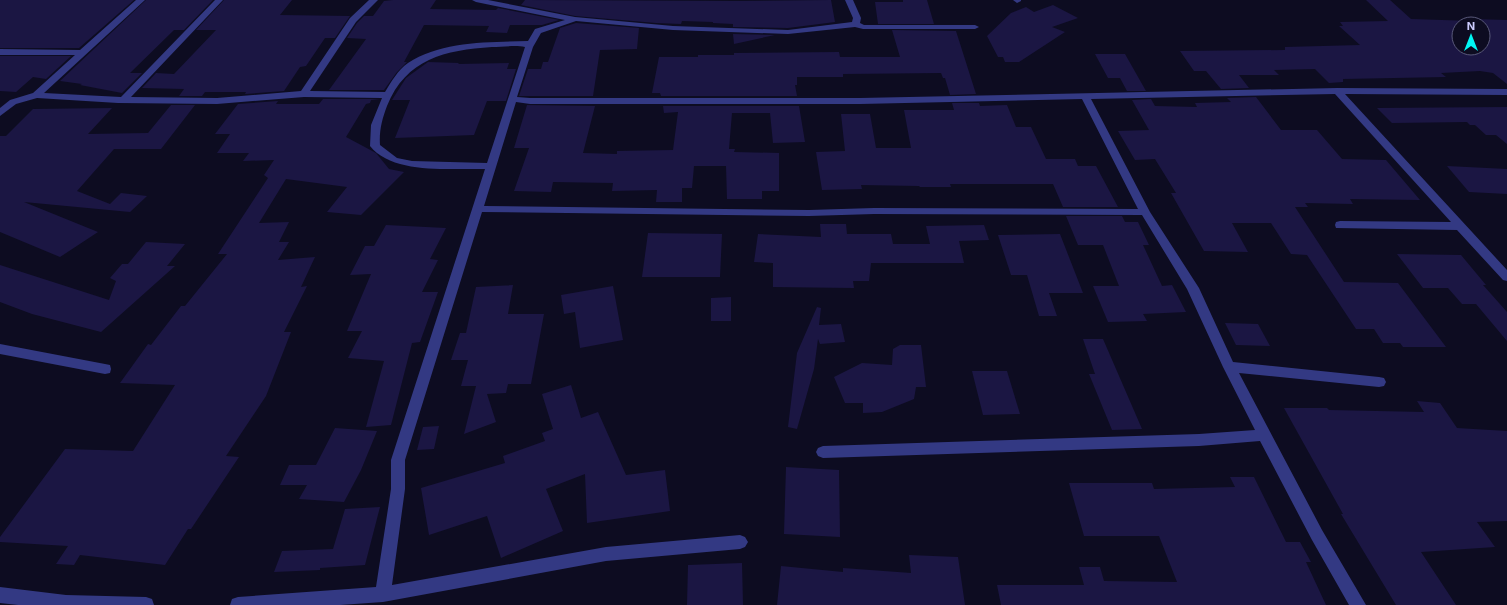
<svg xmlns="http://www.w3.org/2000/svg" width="1507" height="605" font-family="Inter,sans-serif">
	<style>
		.building { fill: #1b1643; fill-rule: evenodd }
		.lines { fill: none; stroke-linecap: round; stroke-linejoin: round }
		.street { fill: #333983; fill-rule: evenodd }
	</style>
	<rect width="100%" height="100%" fill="#0d0c21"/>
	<g class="building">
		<path d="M0,0H134L79,48H0Z"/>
		<path d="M146,0H213L184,30H174L130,73H142L122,93L80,85L82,84L60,81Z"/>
		<path d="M224,0H292L280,15L350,16L335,38H325L306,66L300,67L284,91L245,94L246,92H205L202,96H179L184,89L142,88L156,73L174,74L216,30H196Z"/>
		<path d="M393,0H436L430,9L496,10L498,8L559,20L542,25H510L507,33L486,32L489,26L424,25L404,62H407L397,72L384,90H329L366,39L347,38L357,23L364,16H373L384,1Z"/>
		<path d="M525,0L736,1L831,0L835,22L788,28L733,27V24L713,23V22L682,21L681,24L656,23L575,16L521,5Z"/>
		<path d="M903,0H927L934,24H878L875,2H903Z"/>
		<path d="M1366,0H1390L1411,19L1473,21L1471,19L1507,20V84L1493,73L1480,71L1441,73L1446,77L1343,79V82L1329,83L1315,69L1274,70L1279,75H1239L1249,88L1221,89L1206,71H1194L1180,51L1285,50V47L1360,45L1339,26H1343L1340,22L1388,21ZM1459,24H1483V48H1459Z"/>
		<path d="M1053,5L1078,18L1052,27L1065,32L1019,62H1005L1003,57H998L987,36L1011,13L1026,7L1034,12Z"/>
		<path d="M576,23L639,28L637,49L600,50L593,96H519L528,69H541L543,62H548L560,28Z"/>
		<path d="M892,30L956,31L976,94L950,95L945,78H943L941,73L843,74V77H797V85H795L797,96H661L660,93H652L659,57H698V55H734V53L839,52L840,57H900Z"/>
		<path d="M733,34L775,35L734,44Z"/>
		<path d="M1095,54H1125L1146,91H1127L1120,78H1108Z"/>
		<path d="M0,56H71L46,79L33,77L16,92L0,91Z"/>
		<path d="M428,62L459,63L458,64L509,63L507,69H516L506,101H487L474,135L395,138L410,100H392L406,78Z"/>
		<path d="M1256,97L1281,130H1317L1342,159L1386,160L1420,200L1350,199L1353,204L1305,203L1308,207H1295L1344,282L1398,283L1446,347H1403L1400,343H1383L1374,329H1356L1307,255L1291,254L1271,223H1232L1248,252L1204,251L1171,193H1176L1155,159L1135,160L1118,131L1149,130L1132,100L1151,99L1155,106L1197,107L1195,103L1231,102L1227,98Z"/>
		<path d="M323,99H380L371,100L370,103L366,104L346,137L376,153L389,169L404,172L361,215L327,212L347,187L286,179L259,223L289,222L279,242H289L278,260L315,257L301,287L307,286L284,332H291L266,396L226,456L239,457L191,529H188L165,565L80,555L74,565L56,564L68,546L0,542V537L65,449L133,451L175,385L120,383L148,344L151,345L181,306H185L227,254H218L268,178L264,175L274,160L243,161L249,153H217L230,134H215L238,104L278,101L276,104H319Z"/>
		<path d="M952,103H979L980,106L1007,105L1016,127H1031L1046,159H1075L1078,166H1096L1118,207H1063L1053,184H950L951,187H920L919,186L861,185L862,189L822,190L816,152L845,151L841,114H870L876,148H911L904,110H954Z"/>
		<path d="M171,105H195L161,149H114L77,191L110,204L121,193L147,196L130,212L24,202L98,232L60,257L0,232V136H6L33,109L112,108L88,134L148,133Z"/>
		<path d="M527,105L595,106L583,153L617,154V151L673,150L678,112L664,113L663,106H799L805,142L773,143L770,113H732L729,149H735L734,152L779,153V191H762V199H727L726,166H694L692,188H682V202H656L657,190L612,191L613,183L553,182L551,192L514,191L529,148H514Z"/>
		<path d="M1507,107V144L1496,135H1486L1475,125H1470L1467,122L1392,123L1377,108Z"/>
		<path d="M1447,166L1507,169V194L1469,192Z"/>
		<path d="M1066,216H1122L1125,222H1138L1149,245H1143L1162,286L1172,285L1186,312L1143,314L1147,321L1108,322L1093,286H1119L1103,245H1078Z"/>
		<path d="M820,224H846L847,234H891L893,244H930L926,226L984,225L989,240L959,241L964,263H871L869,281H853L854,288L773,287V263L754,262L758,234L821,237Z"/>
		<path d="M386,225L446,228L430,259L438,260L422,292H438L420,342L412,343L391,425L366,427L384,361L348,358L362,331H347L371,274L350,275L365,246H374Z"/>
		<path d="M648,233L722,234L720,277H642Z"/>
		<path d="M1060,234L1083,293H1049L1057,316H1039L1027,275H1011L998,235Z"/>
		<path d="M146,242L185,244L167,266H175L101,332L32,314L0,302V265L109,300L116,281L110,278L122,264H128Z"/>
		<path d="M1397,254L1461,255L1486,285H1483L1507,312V341L1476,304H1462L1448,288H1423Z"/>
		<path d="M513,285L508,314H544L531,384H508L506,393L487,394L496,422L464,434L476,386H461L468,360H451L460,333H466L476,287Z"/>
		<path d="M613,286L623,340L580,348L575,312L564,314L561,295Z"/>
		<path d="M731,297V321H711V298Z"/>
		<path d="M817,307L821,308L819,325L841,324L845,342L820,344L818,339L814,369L797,429L788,427L797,353Z"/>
		<path d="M1225,323L1258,324L1270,346L1236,345Z"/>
		<path d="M1083,339H1103L1142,429L1112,430L1089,374H1095Z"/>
		<path d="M900,345H921L926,387H916L914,399L882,412L863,413V403H845L834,377L862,363L892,365L893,349Z"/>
		<path d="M972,371H1007L1020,414L983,415Z"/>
		<path d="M571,385L581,418L598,412L626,475L665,470L670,511L587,523L585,474L546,489L563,531L501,558L487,516L429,535L421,488L505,463L503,456L545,441L542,433L553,429L542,394Z"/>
		<path d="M1417,401L1440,403L1457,428L1507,431V521L1477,522L1495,547L1421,552L1456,605H1396L1341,514H1343L1284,408H1327L1329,410L1424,412Z"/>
		<path d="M439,426L434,449L417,450L423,427Z"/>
		<path d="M335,428L377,431L361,470L344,502L299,499L307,485H280L289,465H316Z"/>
		<path d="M786,467L839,470L840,537L784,534Z"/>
		<path d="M1230,477H1254L1286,542H1300L1311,562H1306L1326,605H1001L997,585H1084L1079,567H1100L1104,581L1177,582L1159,536H1084L1069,483H1152L1154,489L1235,487Z"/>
		<path d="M380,507L365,565L320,568V570L274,572L282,551L333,549L345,509Z"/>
		<path d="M909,555L958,557L965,605H777L781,566L843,572V568L911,573Z"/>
		<path d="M742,563L743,605H687L688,565Z"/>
	</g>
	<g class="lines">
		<g class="street">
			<path d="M136,0H145L44,93L121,97L215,0H223L131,97L217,98L301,91L350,18L369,0H378L356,22L310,91L385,92C391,82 398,70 408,63C441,41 489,42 528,41L535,29L565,20L476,2L472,0H488L575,17L673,26L788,30L852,22L853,18L845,0H853L861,18L860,23L864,25H975L979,27L975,29H863L855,27L788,34L673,30L576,21L541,33L533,47L517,97L530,98H860L1337,88L1507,89V95L1345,94L1507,270V281L1503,280L1457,230L1336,228L1335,225L1336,222L1340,221L1451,222L1335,94L1091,99L1150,212L1199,288L1233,362L1379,377L1384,378L1386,382L1384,386L1379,387L1239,373L1322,530L1366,605H1349L1312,540L1260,441L1199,446L823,458L818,456L816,452L818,448L823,446L1199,434L1255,430L1223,367L1187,289L1142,215L874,214L809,216L482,212L405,460V489L392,585L606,547L740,535L745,537L748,542L745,547L740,549L606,561L383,602L340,605H230L232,599L238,597L376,587L391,489V460L485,169C451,168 393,175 370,146L371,125L382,98L304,97L217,104L118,103L37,98L16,104L0,116V108L10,100L33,93L75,55H0V49L80,50ZM525,47L487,163L412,161L397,158L380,145C379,131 382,119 387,106C406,59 445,50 492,47C502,47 516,45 525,47ZM1082,99L1138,209L874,208L809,210L484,206L516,102L530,104H860Z"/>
			<path d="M1013,0H1021V1L1017,3Z"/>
			<path d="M0,344L105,364L110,365L111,369L110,373L105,374L0,354Z"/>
			<path d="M0,587L66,595L146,597L152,599L154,605H18L0,603Z"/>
		</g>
	</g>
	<g transform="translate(1471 36)"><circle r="19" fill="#0d0c21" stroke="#59597a"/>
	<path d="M0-3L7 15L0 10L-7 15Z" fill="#00f7f4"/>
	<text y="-6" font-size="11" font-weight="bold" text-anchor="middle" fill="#ccccff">N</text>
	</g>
</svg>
